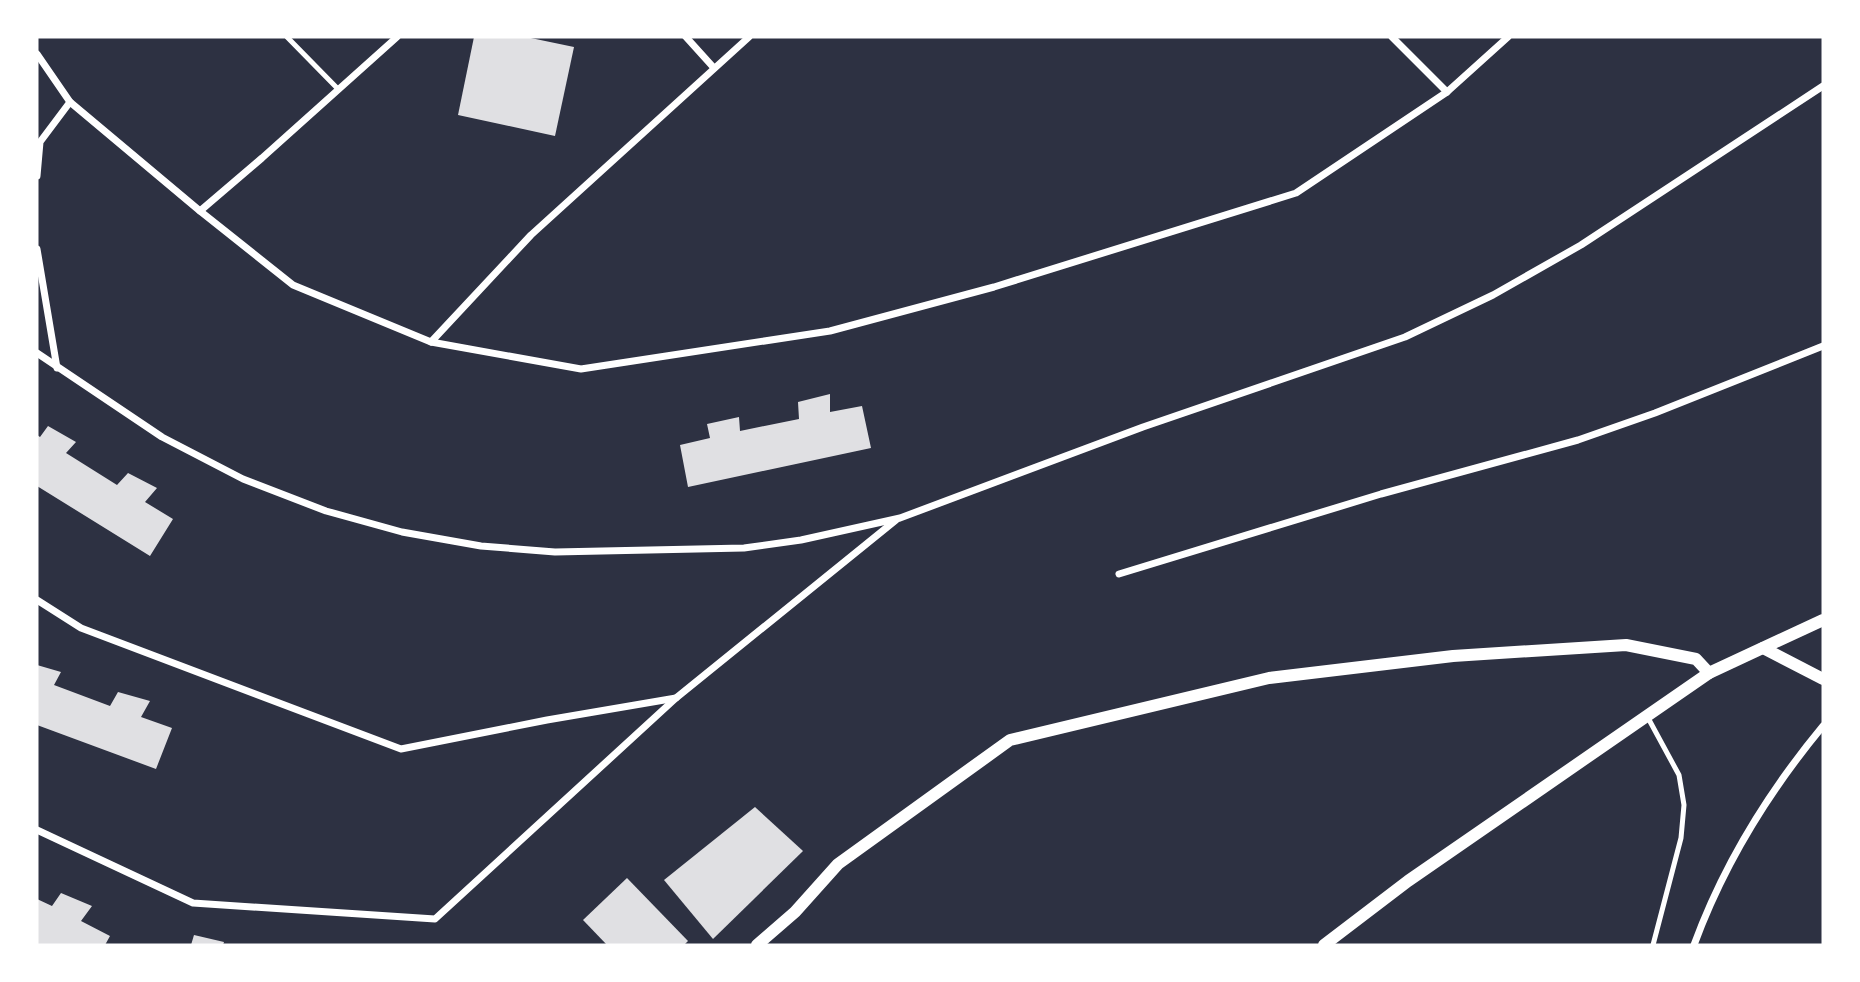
<svg xmlns="http://www.w3.org/2000/svg" width="1860" height="982" font-family="'Asap Condensed',sans-serif">
	<style>
		.building { fill: #e0e0e3 }
		.lines { fill: none; stroke-linecap: round; stroke-linejoin: round }
		.service { stroke: #fff; stroke-width: 5 }
		.minor { stroke: #fff; stroke-width: 7 }
		.tertiary { stroke: #fff; stroke-width: 12 }
	</style>
	<rect width="100%" height="100%" fill="#2d3142"/>
	<g class="building">
		<path d="M474,37H526L574,47L555,136L458,115Z"/>
		<path d="M830,394V412L862,406L871,448L688,487L680,445L710,438L707,424L739,417L740,431L799,419L798,402Z"/>
		<path d="M48,426L76,442L66,453L117,485L128,473L157,488L145,502L173,519L150,556L37,486V435L40,437Z"/>
		<path d="M37,665L61,672L54,685L110,706L118,692L150,701L141,717L172,728L156,769L37,725Z"/>
		<path d="M755,807L803,851L713,939L664,880Z"/>
		<path d="M627,878L688,941L684,945H607L583,920Z"/>
		<path d="M61,893L92,906L81,921L110,936L105,945H37V899L52,906Z"/>
		<path d="M194,935L224,942L223,945H191Z"/>
	</g>
	<g class="lines">
		<g class="service">
			<path d="M287,37L338,89"/>
			<path d="M1647,716L1679,775L1684,805L1681,838L1653,945"/>
		</g>
		<g class="minor">
			<path d="M686,37L714,68"/>
			<path d="M1392,37L1447,92"/>
			<path d="M37,54L70,102L200,211L293,285L431,342L581,369L830,331L994,287L1296,193L1447,92L1508,37"/>
			<path d="M37,176L40,142L70,102"/>
			<path d="M200,211L262,158L397,37"/>
			<path d="M37,249L57,368"/>
			<path d="M431,342L531,235L749,37"/>
			<path d="M37,353L162,437L243,479L326,511L402,532L481,546L555,552L744,548L801,540L900,518L1143,427L1405,337L1493,295L1581,245L1823,86"/>
			<path d="M1119,574L1381,494L1578,440L1655,413L1823,346"/>
			<path d="M37,600L81,628L401,749L547,720L676,698"/>
			<path d="M37,830L193,903L435,919L676,698L896,520"/>
			<path d="M1694,945C1723,866 1770,790 1823,726"/>
		</g>
		<g class="tertiary">
			<path d="M1763,648L1823,679"/>
			<path d="M757,945L795,912L838,864L1010,740L1269,678L1453,656L1626,645L1696,659L1709,673"/>
			<path d="M1324,945L1408,881L1709,673L1823,620"/>
		</g>
	</g>
	<rect width="1860" height="982" fill="none" stroke="#ffffff" stroke-width="77"/>
</svg>
